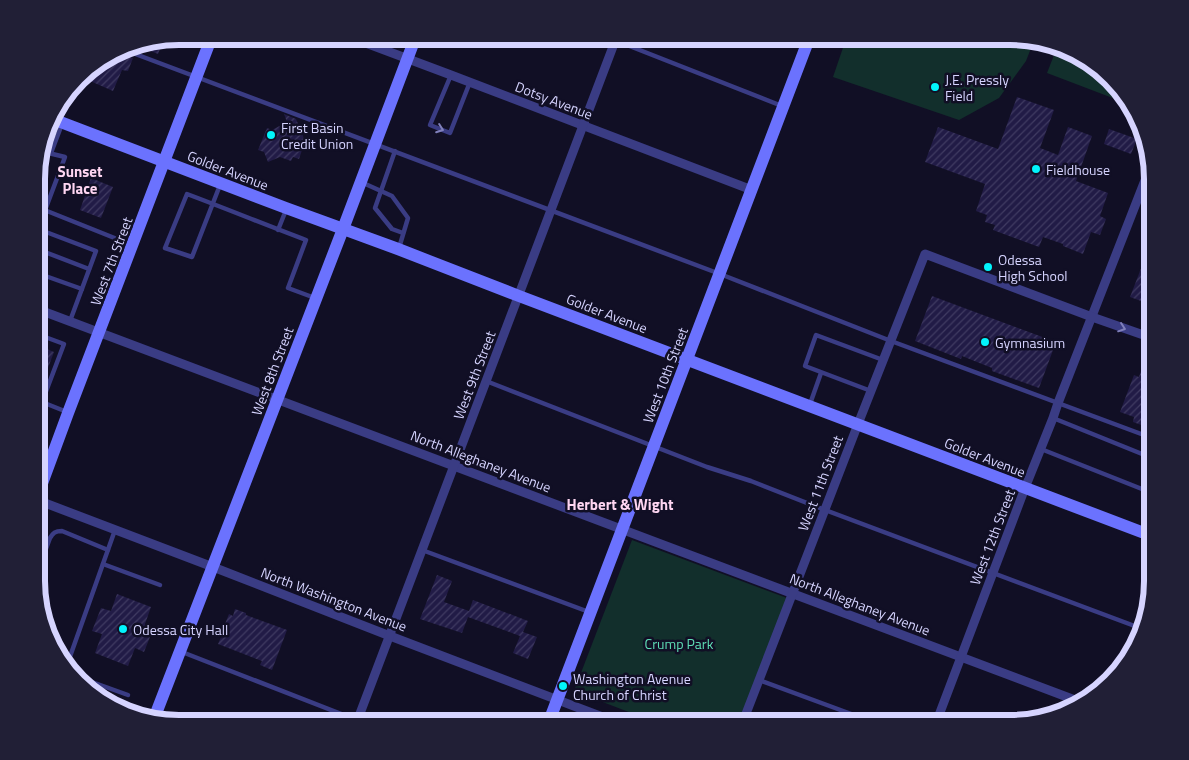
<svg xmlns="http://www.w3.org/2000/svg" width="1189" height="760" font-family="'Titillium Web',sans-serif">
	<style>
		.park { fill: #122f2c }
		.building { fill: url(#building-hatch) }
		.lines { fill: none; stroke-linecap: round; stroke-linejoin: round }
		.lane { stroke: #3a3c84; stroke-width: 4.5 }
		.street { stroke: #3a3c84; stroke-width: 9 }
		.secondary { stroke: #6b72fe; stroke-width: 12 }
		.oneway { stroke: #8080bb }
		.poi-dot { fill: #02f4fc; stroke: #110f25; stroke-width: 2 }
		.labels { text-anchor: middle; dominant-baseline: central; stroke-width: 5; stroke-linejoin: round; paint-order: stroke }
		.poi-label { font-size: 14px; fill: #d6d4ff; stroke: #110f25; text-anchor: start }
		.street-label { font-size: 14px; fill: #d6d4ff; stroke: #110f25 }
		.park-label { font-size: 14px; fill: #5fdfb7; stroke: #110f25 }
		.neighbourhood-label { font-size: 15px; font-weight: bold; fill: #ffd6f2; stroke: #110f25 }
		.rim { fill: none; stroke: #d6d4ff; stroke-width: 6 }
	</style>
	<defs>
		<pattern id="building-hatch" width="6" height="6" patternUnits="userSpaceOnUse" patternTransform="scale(1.25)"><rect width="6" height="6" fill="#211b46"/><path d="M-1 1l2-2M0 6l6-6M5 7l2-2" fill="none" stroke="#403b62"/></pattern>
	</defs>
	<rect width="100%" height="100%" fill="#110f25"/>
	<g class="park">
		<path d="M847,36H1010L1033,43L1026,61L999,98L959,120L833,77Z"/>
		<path d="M1056,50L1089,60L1131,105L1047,73Z"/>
		<path d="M632,540L787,598L739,724H660L574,691Z"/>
	</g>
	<g class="building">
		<path d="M164,39L158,54L138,46L136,50L127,47Z"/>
		<path d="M118,51L121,53L133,58L128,71L122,70L113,91L81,77L85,72Z"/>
		<path d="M1017,97L1054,110L1040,148L1058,155L1068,127L1092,136L1076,181L1108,193L1100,216L1106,219L1100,235L1091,232L1083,254L1063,246V244L1043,237L1039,247L993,230L995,225L985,222L987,215L976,211L985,184L925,162L938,127L998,149Z"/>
		<path d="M284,114L296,119L305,141L299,159L293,157L291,161L280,157L268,162L264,152L258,150L267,128L272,130L287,122Z"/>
		<path d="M1109,129L1137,139L1131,154L1104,144Z"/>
		<path d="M91,178L113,187L101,218L80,210Z"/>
		<path d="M1152,240V305L1130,297Z"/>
		<path d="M932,296L1056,342L1039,388L992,371V368L962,356L961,359L915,341Z"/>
		<path d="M1150,344H1152V429L1133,422L1134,417L1120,412L1134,375L1139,377Z"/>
		<path d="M37,345L54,352L38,394L37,393Z"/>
		<path d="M437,575L452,581L444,602L469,611L473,600L528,621L523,632L537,637L528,659L513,653L520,636L490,625L468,617L462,633L420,619Z"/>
		<path d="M117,594L151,607L145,624L154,627L144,652L135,648L128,666L95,653L102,634L92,631L101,608L111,611Z"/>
		<path d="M235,609L246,613V615L287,630L272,670L260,665L262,661L218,644L221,637L218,636L223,623L225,624L229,614L233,616Z"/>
	</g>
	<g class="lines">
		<g class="lane">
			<path d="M604,36L782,106"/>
			<path d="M122,49L720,274L891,341L1152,438"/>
			<path d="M451,75L430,125L450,133L470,82"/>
			<path d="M395,151L375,208L392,229L403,233"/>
			<path d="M51,153L62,124"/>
			<path d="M361,182L392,196L408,218L399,248"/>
			<path d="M220,185L192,257L165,248L187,194C227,209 266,225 306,240L288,288L315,298"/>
			<path d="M37,207L132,245"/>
			<path d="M38,229L65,157L40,151"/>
			<path d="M278,230L286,210"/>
			<path d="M37,231L38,229L96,251L70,321"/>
			<path d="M37,249L89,269"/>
			<path d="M37,273L82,289"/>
			<path d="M37,334L64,344L42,402L67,412"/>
			<path d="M486,381L707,467L751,481L825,510L1140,628"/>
			<path d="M871,391L805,366L816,335L883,360"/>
			<path d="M810,404L821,373"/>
			<path d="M1053,418L1152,458"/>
			<path d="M1041,449L1152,493"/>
			<path d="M422,550L589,612"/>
			<path d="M103,564L160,585"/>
			<path d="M37,573L50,538C53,533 55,531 62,531L108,550"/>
			<path d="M182,652L367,724"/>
			<path d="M67,665L115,530"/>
			<path d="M78,677L128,695"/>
			<path d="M759,680L854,715L883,724"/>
		</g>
		<g class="street">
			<path d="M347,36L451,75L752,190"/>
			<path d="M37,309L1083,703"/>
			<path d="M37,500L213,567L390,636L621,724"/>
			<path d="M936,723L1025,488L1053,418L1058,403L1151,165"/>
			<path d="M356,724L617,36"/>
			<path d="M742,724L858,424L925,254L1092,317L1152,338"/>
		</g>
		<g class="secondary">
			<path d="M50,118L286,208L398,249L519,296L1152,536"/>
			<path d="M37,497L68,413L212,36"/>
			<path d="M155,716L343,229L416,36"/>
			<path d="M548,724L810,36"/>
		</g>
	</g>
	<defs><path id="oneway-chevron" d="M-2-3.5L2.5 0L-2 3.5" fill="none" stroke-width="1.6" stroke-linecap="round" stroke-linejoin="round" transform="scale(1.25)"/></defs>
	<g class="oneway">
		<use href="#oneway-chevron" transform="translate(440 129) rotate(20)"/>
		<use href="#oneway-chevron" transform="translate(1122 328) rotate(19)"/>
	</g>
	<g class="poi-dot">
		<circle cx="935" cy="87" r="5"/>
		<circle cx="271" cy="135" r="5"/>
		<circle cx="1036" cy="169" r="5"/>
		<circle cx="988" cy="267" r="5"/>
		<circle cx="985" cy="342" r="5"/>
		<circle cx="123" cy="629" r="5"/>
		<circle cx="563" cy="686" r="5"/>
	</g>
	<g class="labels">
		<g class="poi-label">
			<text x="945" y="79">J.E. Pressly<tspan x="945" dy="16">Field</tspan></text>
			<text x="281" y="127">First Basin<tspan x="281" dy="16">Credit Union</tspan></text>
			<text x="1046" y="169">Fieldhouse</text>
			<text x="998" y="259">Odessa<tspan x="998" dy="16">High School</tspan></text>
			<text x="995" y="342">Gymnasium</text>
			<text x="133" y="629">Odessa City Hall</text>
			<text x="573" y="678">Washington Avenue<tspan x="573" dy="16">Church of Christ</tspan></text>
		</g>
		<g class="street-label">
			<text transform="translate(554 100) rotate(21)">Dotsy Avenue</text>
			<text transform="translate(228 170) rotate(21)">Golder Avenue</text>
			<text transform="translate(111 261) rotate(-69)">West 7th Street</text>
			<text transform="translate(607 313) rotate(21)">Golder Avenue</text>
			<text transform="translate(272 371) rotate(-69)">West 8th Street</text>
			<text transform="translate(474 375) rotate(-69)">West 9th Street</text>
			<text transform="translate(665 375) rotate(-69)">West 10th Street</text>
			<text transform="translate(985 457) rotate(21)">Golder Avenue</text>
			<text transform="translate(481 461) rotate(21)">North Alleghaney Avenue</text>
			<text transform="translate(820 483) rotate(-69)">West 11th Street</text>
			<text transform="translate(992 537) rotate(-69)">West 12th Street</text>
			<text transform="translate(334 599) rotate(21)">North Washington Avenue</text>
			<text transform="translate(860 604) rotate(21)">North Alleghaney Avenue</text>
		</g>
		<g class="park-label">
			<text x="679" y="643">Crump Park</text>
		</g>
		<g class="neighbourhood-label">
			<text x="80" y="171">Sunset<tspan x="80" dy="17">Place</tspan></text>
			<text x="620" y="504">Herbert &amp; Wight</text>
		</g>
	</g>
	<path d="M0 0H1189V760H0ZM179 45H1010A134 134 0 0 1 1144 179V581A134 134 0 0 1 1010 715H179A134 134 0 0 1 45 581V179A134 134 0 0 1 179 45Z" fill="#211f36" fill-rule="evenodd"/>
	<path class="rim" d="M179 45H1010A134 134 0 0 1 1144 179V581A134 134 0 0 1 1010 715H179A134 134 0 0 1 45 581V179A134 134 0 0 1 179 45Z"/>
</svg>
